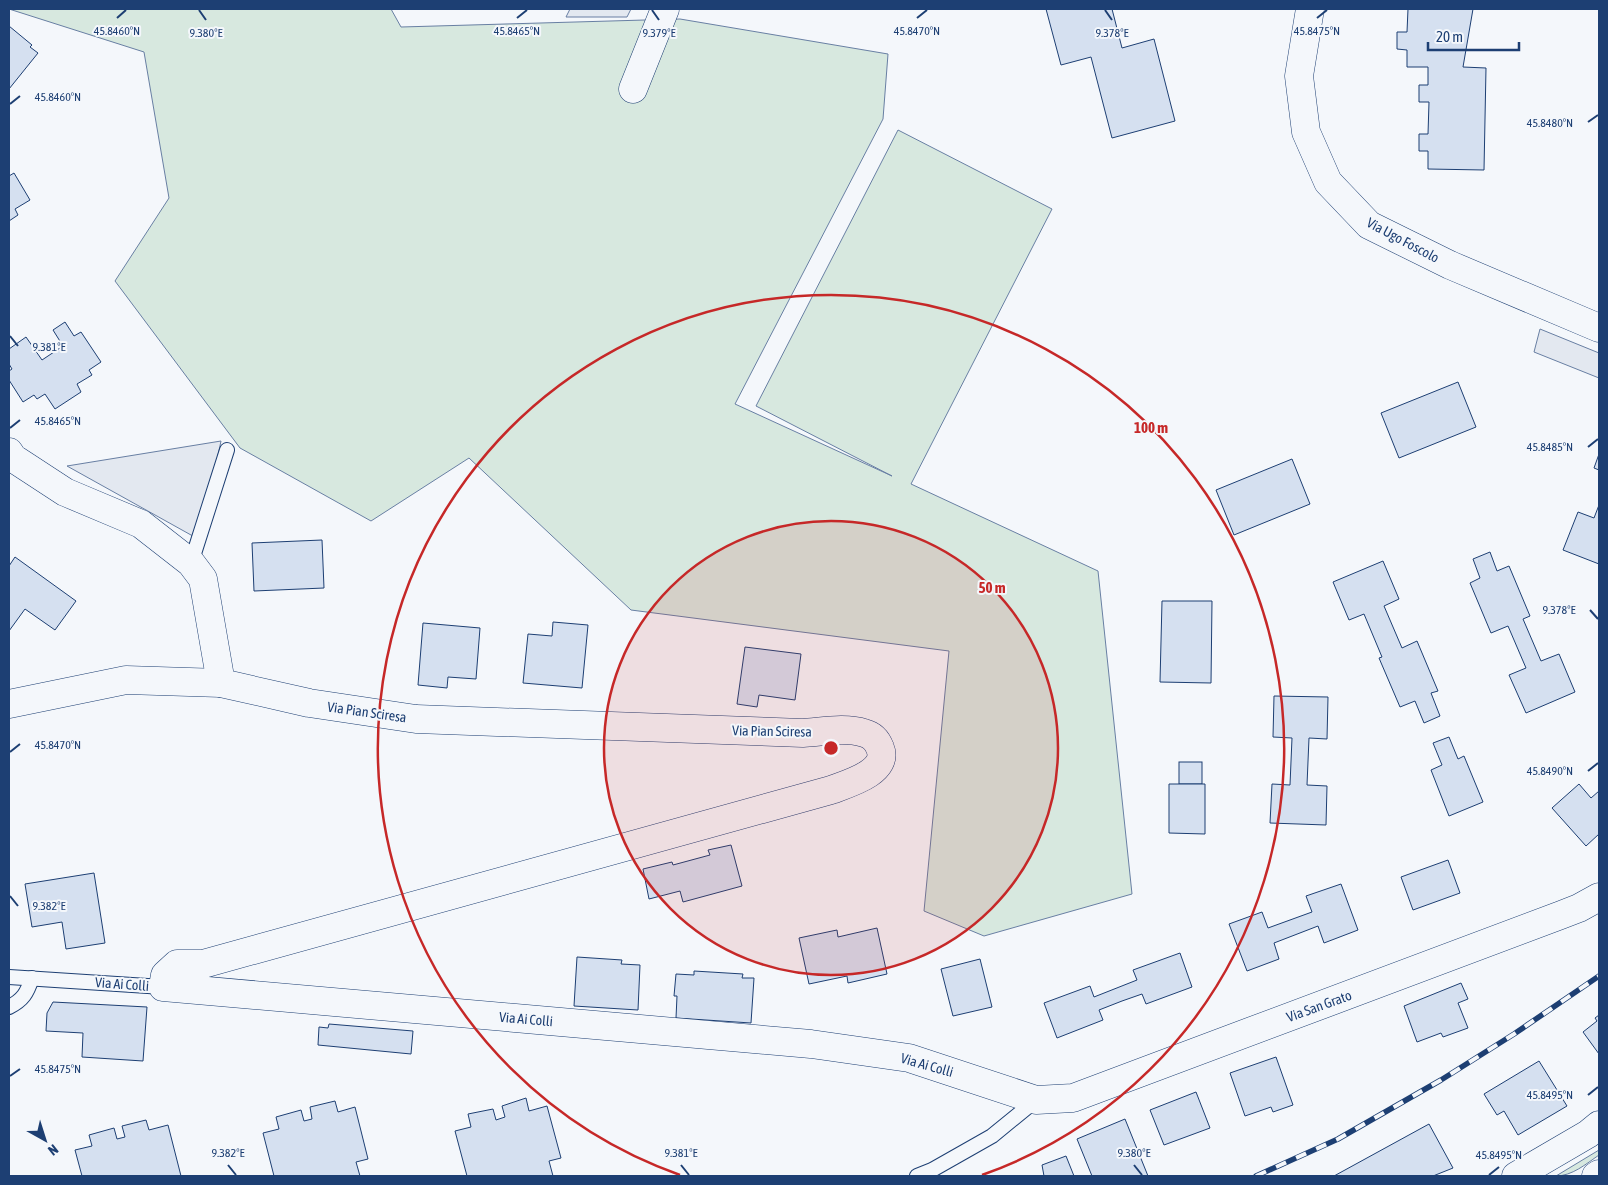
<svg xmlns="http://www.w3.org/2000/svg" width="1608" height="1185" font-family="'Asap Condensed',sans-serif">
	<style>
		.green { fill: #d7e8df; stroke: #687fa3 }
		.parking { fill: #e3e8f0; stroke: #687fa3 }
		.building { fill: #d5e0f0; stroke: #1d3f73 }
		.lines { fill: none; stroke-linecap: round; stroke-linejoin: round }
		.service-casing { stroke: #1d3f73; stroke-width: 16 }
		.minor-casing { stroke: #1d3f73; stroke-width: 29 }
		.primary-casing { stroke: #1d3f73; stroke-width: 29 }
		.service { stroke: #f4f7fb; stroke-width: 14 }
		.minor { stroke: #f4f7fb; stroke-width: 28 }
		.primary { stroke: #f4f7fb; stroke-width: 28 }
		.rail-casing { stroke: #1d3f73; stroke-width: 5.5 }
		.rail { stroke: #f4f7fb; stroke-width: 4; stroke-dasharray: 11; stroke-linecap: butt }
		.ticks { fill: none; stroke: #1d3f73; stroke-width: 2 }
		.ring { fill: none; stroke: #c62828; stroke-width: 2.5 }
		.labels { text-anchor: middle; dominant-baseline: central; stroke-width: 4; stroke-linejoin: round; paint-order: stroke }
		.street-label { font-size: 14px; fill: #1d3f73; stroke: #f4f7fb }
		.ticks-label { font-size: 12px; text-anchor: middle; fill: #1d3f73; stroke: #f4f7fb; stroke-width: 4; stroke-linejoin: round; paint-order: stroke }
		.centre { fill: #c62828; stroke: #f4f7fb; stroke-width: 2.5 }
		.ring-label { font-size: 15px; text-anchor: middle; font-weight: bold; fill: #c62828; stroke: #f4f7fb; stroke-width: 4; stroke-linejoin: round; paint-order: stroke }
	</style>
	<rect width="100%" height="100%" fill="#f4f7fb"/>
	<g class="green">
		<path d="M9,9H391L401,27L680,19L888,54L883,119L735,404L892,476L756,406L898,130L1052,209L911,484L1098,571L1132,894L984,936L924,911L949,651L631,610L469,458L371,521L240,448L115,281L169,198L144,52Z"/>
		<path d="M1599,1150V1155C1586,1164 1572,1176 1556,1176Z"/>
	</g>
	<g class="parking">
		<path d="M570,9H631L627,17H566Z"/>
		<path d="M1540,329L1599,353V378L1534,352Z"/>
		<path d="M221,441L200,540L67,466Z"/>
	</g>
	<g class="building">
		<path d="M1046,9H1112L1122,48L1154,39L1175,121L1112,138L1091,57L1061,65Z"/>
		<path d="M1408,9H1473L1463,67L1486,68L1484,170L1428,169V151H1419V134H1428L1429,102H1419V85H1428V67H1407V50L1397,49V32H1407Z"/>
		<path d="M9,26L32,45L30,47L38,53L9,89Z"/>
		<path d="M14,173L30,200L15,209L18,215L9,221V176Z"/>
		<path d="M65,322L74,336L81,332L101,362L89,370L92,375L77,384L81,392L55,409L45,394L37,399L34,395L23,402L9,380V371L12,369L9,364V349L26,337L42,360L63,346L53,330Z"/>
		<path d="M1458,382L1476,427L1399,458L1381,413Z"/>
		<path d="M1599,454V470L1594,468Z"/>
		<path d="M1292,459L1310,504L1234,535L1216,490Z"/>
		<path d="M1599,505V564L1563,550L1578,512L1594,518Z"/>
		<path d="M322,540L324,588L254,591L252,543Z"/>
		<path d="M1490,552L1497,571L1509,566L1530,616L1523,619L1541,661L1559,654L1575,692L1526,713L1509,675L1526,668L1508,626L1491,633L1470,583L1480,578L1473,559Z"/>
		<path d="M15,557L76,601L55,630L25,609L9,631V566Z"/>
		<path d="M1383,561L1399,599L1384,606L1402,648L1417,641L1438,691L1431,693L1440,716L1424,723L1415,701L1400,707L1379,658L1382,657L1364,614L1349,620L1333,582Z"/>
		<path d="M1162,601H1212L1211,683L1160,682Z"/>
		<path d="M553,622L588,625L582,688L523,683L528,634L552,636Z"/>
		<path d="M423,623L480,628L476,679L448,677L447,688L418,685Z"/>
		<path d="M745,647L801,654L795,700L759,695L757,707L737,704Z"/>
		<path d="M1274,696L1328,697L1327,739L1309,738L1307,785L1327,786L1326,825L1270,823L1272,784L1290,785L1292,738L1273,737Z"/>
		<path d="M1449,737L1458,759L1464,756L1483,802L1449,816L1431,770L1442,765L1433,743Z"/>
		<rect x="1179" y="762" width="23" height="22"/>
		<path d="M1169,784H1205V834L1169,833Z"/>
		<path d="M1579,784L1591,798L1599,791V834L1586,846L1552,808Z"/>
		<path d="M731,845L742,886L683,902L680,891L649,899L643,869L672,862L673,865L710,855L708,850Z"/>
		<path d="M1448,860L1460,893L1413,910L1401,877Z"/>
		<path d="M94,873L105,943L66,949L62,922L32,927L25,884Z"/>
		<path d="M1341,884L1358,930L1324,943L1318,926L1274,943L1279,959L1247,971L1229,924L1262,912L1268,928L1312,912L1306,896Z"/>
		<path d="M877,928L887,974L848,983L847,976L809,984L799,938L837,930L838,937Z"/>
		<path d="M1180,953L1192,987L1146,1004L1142,994L1122,1001L1099,1010L1103,1020L1057,1038L1044,1003L1090,986L1094,997L1137,980L1133,970Z"/>
		<path d="M577,957L622,960L621,964L640,965L638,1010L574,1006Z"/>
		<path d="M980,959L992,1007L953,1016L941,969Z"/>
		<path d="M694,971L743,974L742,978H754L751,1023L676,1018L677,996H674L676,974L694,975Z"/>
		<path d="M1461,983L1468,999L1458,1003L1468,1028L1443,1037L1441,1033L1417,1042L1404,1006Z"/>
		<path d="M53,1002L147,1007L143,1061L82,1057L83,1033L46,1031L47,1013Z"/>
		<path d="M1599,1015V1054L1583,1032L1597,1021L1595,1018Z"/>
		<path d="M329,1024L413,1031L411,1054L318,1045L319,1027L328,1028Z"/>
		<path d="M1276,1057L1293,1105L1273,1112L1271,1107L1245,1116L1230,1073Z"/>
		<path d="M1539,1061L1567,1106L1518,1135L1504,1111L1497,1115L1484,1094Z"/>
		<path d="M1196,1092L1210,1128L1164,1145L1150,1110Z"/>
		<path d="M526,1098L529,1111L547,1106L561,1158L549,1161L553,1176H467L455,1131L471,1127L468,1114L493,1109L496,1120L505,1117L502,1106Z"/>
		<path d="M335,1101L338,1112L355,1107L368,1159L356,1162L360,1176H274L263,1133L279,1129L276,1117L301,1110L304,1121L312,1119L310,1107Z"/>
		<path d="M1125,1119L1148,1176H1092L1077,1139Z"/>
		<path d="M146,1120L149,1130L168,1125L181,1176H82L75,1150L92,1146L89,1135L114,1128L117,1139L125,1137L122,1126Z"/>
		<path d="M1429,1124L1453,1168L1433,1176H1334Z"/>
		<path d="M1066,1156L1074,1176H1044L1042,1165Z"/>
	</g>
	<g class="lines">
		<g class="service-casing">
			<g id="service">
				<path d="M191,563L227,450"/>
				<path d="M9,977L163,987"/>
				<path d="M9,1007C23,1000 27,993 32,978"/>
				<path d="M917,1176L932,1170L992,1136L1036,1100"/>
			</g>
		</g>
		<g class="minor-casing">
			<g id="minor">
				<path d="M1310,9L1299,76L1306,132L1328,182L1369,225L1450,265L1599,328"/>
				<path d="M633,89L665,9"/>
				<path d="M9,452L13,458L65,492L141,524L191,563L203,579L221,683L309,703L416,719L803,733C821,732 845,727 864,733C872,735 877,740 880,748C890,772 847,784 831,790L203,964H177L165,975L163,987L811,1044L909,1058L1036,1100L1073,1098L1561,915L1579,908L1599,897"/>
				<path d="M9,704L126,680L221,683"/>
			</g>
		</g>
		<g class="primary-casing">
			<g id="primary">
				<path d="M1516,1176L1588,1134L1599,1125"/>
				<path d="M1596,1176L1599,1174"/>
			</g>
		</g>
		<use href="#service" class="service"/>
		<use href="#minor" class="minor"/>
		<use href="#primary" class="primary"/>
		<g class="rail-casing">
			<path id="rail" d="M1256,1176L1338,1139L1441,1080L1514,1034L1599,976"/>
		</g>
		<use href="#rail" class="rail"/>
	</g>
	<path class="ticks" d="M199,10L206,20M652,10L659,20M1105,10L1112,20M117,18L126,10M517,18L527,10M917,18L927,10M1317,18L1327,10M10,104L20,96M1588,122L1598,115M10,336L18,346M10,428L20,420M1588,447L1598,439M1590,610L1598,619M10,752L20,744M1588,771L1598,763M10,896L18,906M10,1076L20,1069M1588,1095L1598,1087M228,1165L236,1175M681,1165L689,1175M1134,1165L1142,1175M1489,1175L1499,1167"/>
	<circle cx="831" cy="748" r="227" fill="#c62828" fill-opacity=".12"/>
	<g class="ring">
		<circle cx="831" cy="748" r="227"/>
		<path d="M680 1175A453 453 0 1 1 982 1175"/>
	</g>
	<g class="labels">
		<g class="street-label">
			<text transform="translate(1403 240) rotate(28)">Via Ugo Foscolo</text>
			<text transform="translate(367 712) rotate(8)">Via Pian Sciresa</text>
			<text transform="translate(772 731) rotate(1)">Via Pian Sciresa</text>
			<text transform="translate(122 984) rotate(4)">Via Ai Colli</text>
			<text transform="translate(1319 1006) rotate(-20)">Via San Grato</text>
			<text transform="translate(526 1019) rotate(5)">Via Ai Colli</text>
			<text transform="translate(927 1065) rotate(16)">Via Ai Colli</text>
		</g>
	</g>
	<g class="ticks-label">
		<text x="117" y="35">45.8460°N</text>
		<text x="517" y="35">45.8465°N</text>
		<text x="917" y="35">45.8470°N</text>
		<text x="1317" y="35">45.8475°N</text>
		<text x="206" y="37">9.380°E</text>
		<text x="659" y="37">9.379°E</text>
		<text x="1112" y="37">9.378°E</text>
		<text x="58" y="101">45.8460°N</text>
		<text x="1550" y="127">45.8480°N</text>
		<text x="49" y="351">9.381°E</text>
		<text x="58" y="425">45.8465°N</text>
		<text x="1550" y="451">45.8485°N</text>
		<text x="1559" y="614">9.378°E</text>
		<text x="58" y="749">45.8470°N</text>
		<text x="1550" y="775">45.8490°N</text>
		<text x="49" y="910">9.382°E</text>
		<text x="58" y="1073">45.8475°N</text>
		<text x="1550" y="1099">45.8495°N</text>
		<text x="228" y="1157">9.382°E</text>
		<text x="681" y="1157">9.381°E</text>
		<text x="1134" y="1157">9.380°E</text>
		<text x="1499" y="1159">45.8495°N</text>
	</g>
	<circle cx="831" cy="748" r="8" class="centre"/>
	<g class="ring-label">
		<text x="1151" y="433">100 m</text>
		<text x="992" y="593">50 m</text>
	</g>
	<rect width="1608" height="1185" fill="none" stroke="#1d3f73" stroke-width="20"/>
	<g transform="translate(45 1140) rotate(141)" stroke="#f4f7fb" stroke-width="4" paint-order="stroke">
	<path d="M0-4L9 19L0 12L-9 19Z" fill="#1d3f73"/>
	<text y="-8" font-size="14" font-weight="bold" text-anchor="middle" fill="#1d3f73">N</text>
	</g>
	<path d="M1428 42v8h91v-8" fill="none" stroke="#1d3f73" stroke-width="2.5"/>
	<text x="1436" y="42" font-size="15" fill="#1d3f73" stroke="#f4f7fb" stroke-width="4" paint-order="stroke">20 m</text>
</svg>
